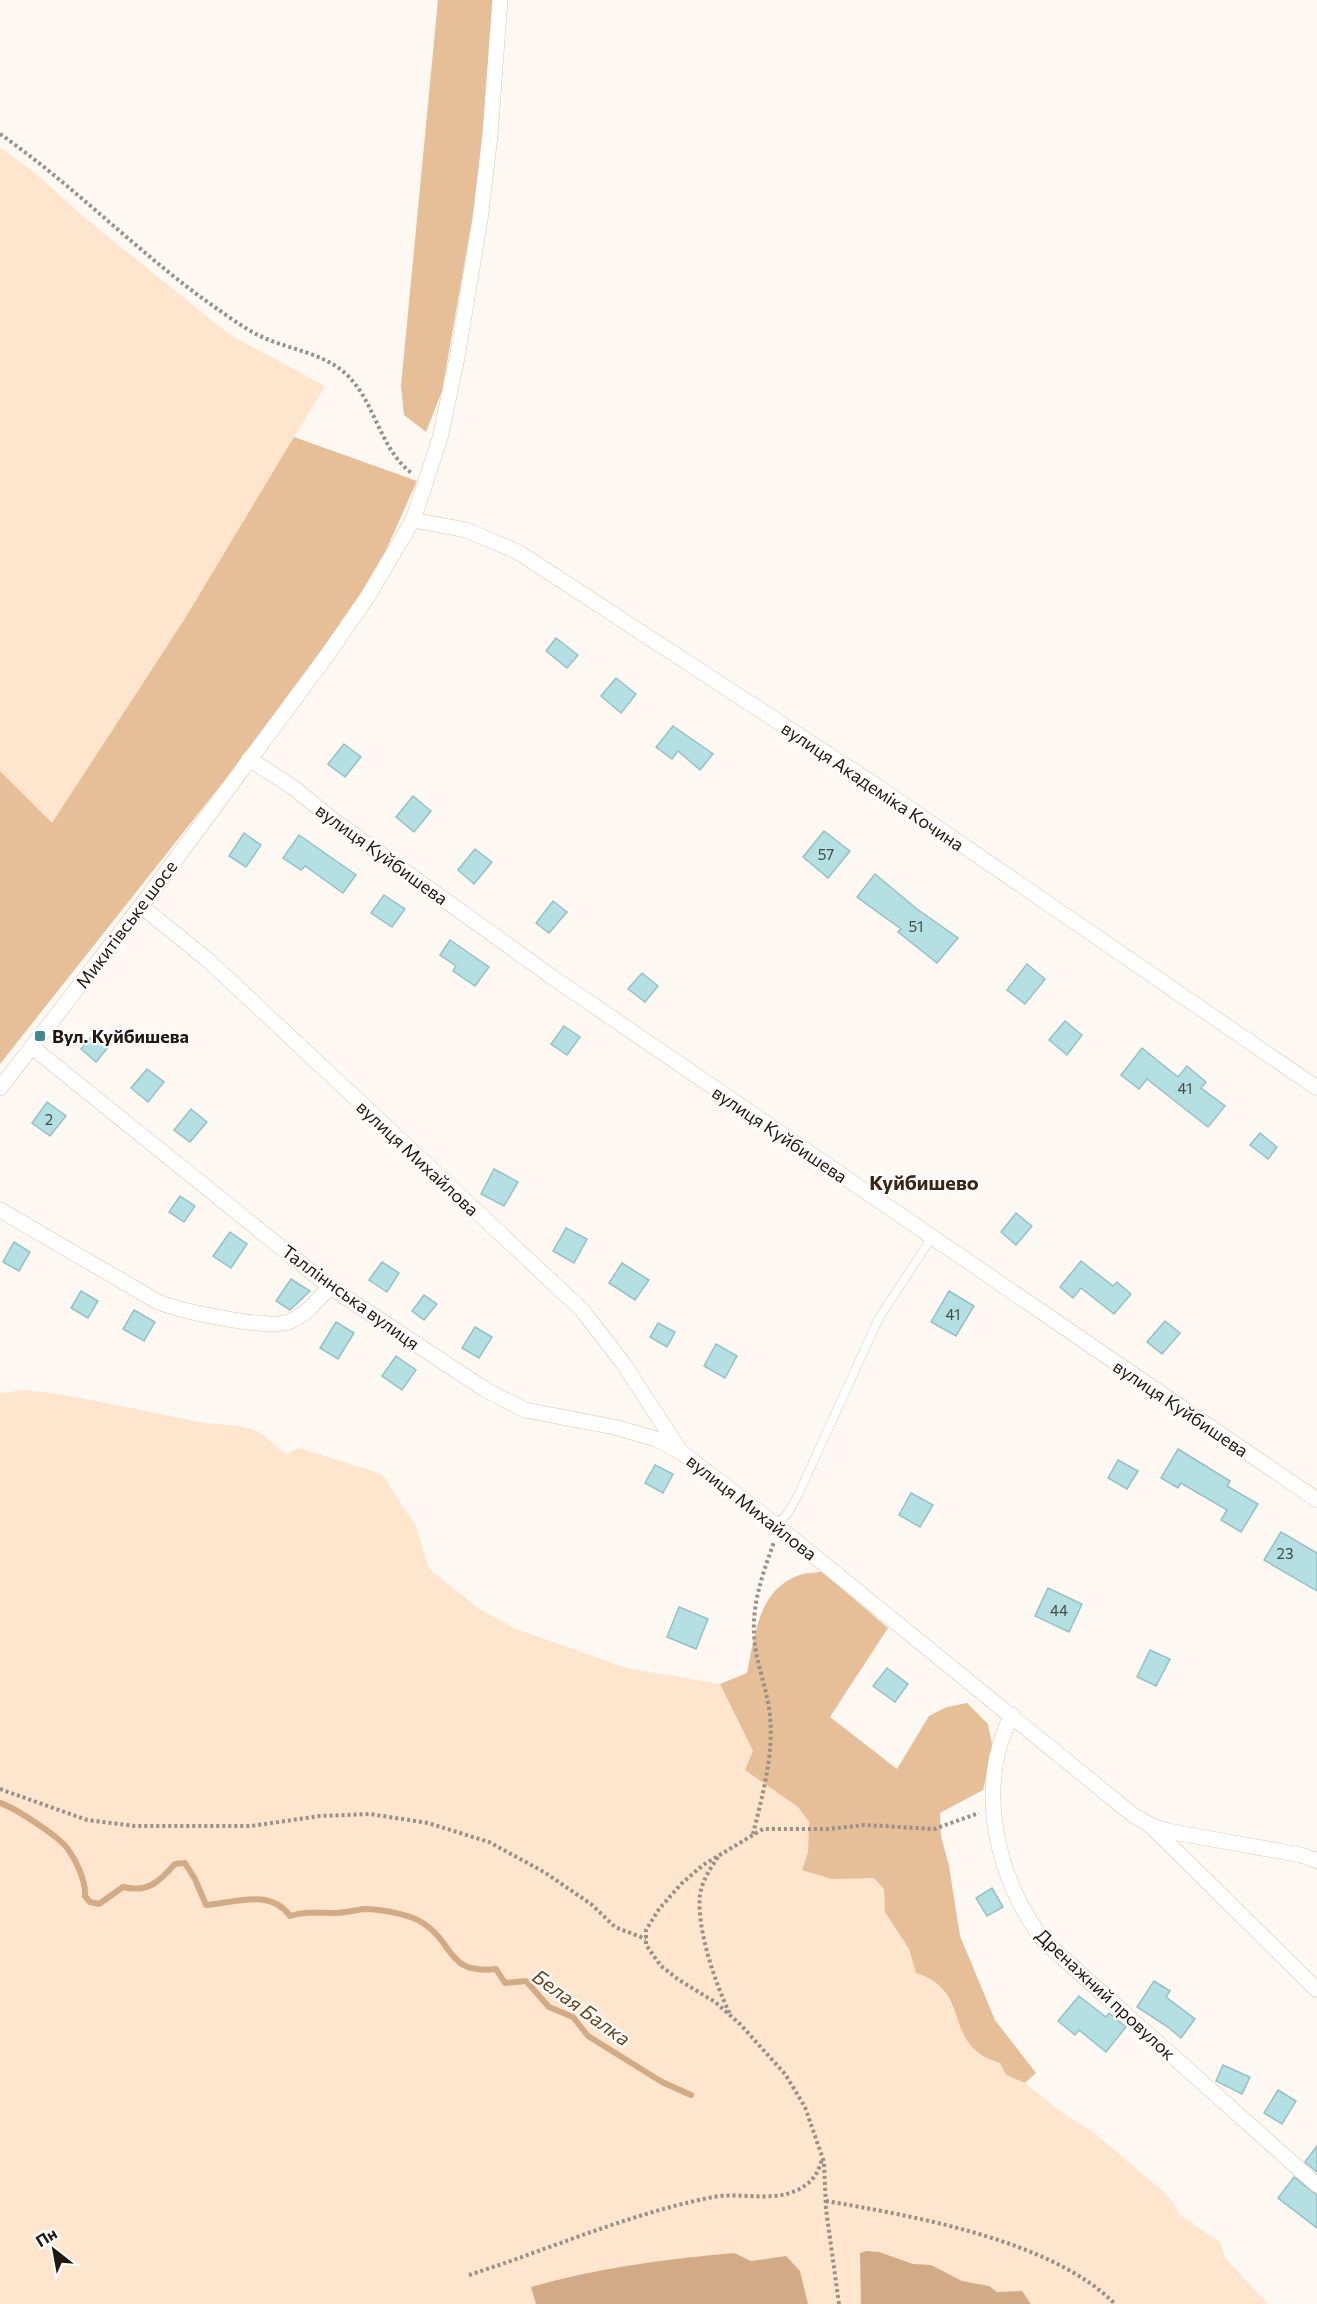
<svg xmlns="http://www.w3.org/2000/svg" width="1317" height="2304" font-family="Commissioner,sans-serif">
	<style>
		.green { fill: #fee5cd }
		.forest { fill: #e6be98 }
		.water { fill: #d2ab86 }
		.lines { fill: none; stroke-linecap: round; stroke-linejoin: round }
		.stream { stroke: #d2ab86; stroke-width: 6 }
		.building { fill: #b4e0e4; stroke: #95c1c5; stroke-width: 1.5 }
		.service-casing { stroke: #dec3aa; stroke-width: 9 }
		.minor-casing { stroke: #dec3aa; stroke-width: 16 }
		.path { stroke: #989089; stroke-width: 4; stroke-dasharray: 3 3; stroke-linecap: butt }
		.service { stroke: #fff; stroke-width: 8 }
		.minor { stroke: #fff; stroke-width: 15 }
		.poi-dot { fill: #41898f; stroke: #fff; stroke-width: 2 }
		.labels { text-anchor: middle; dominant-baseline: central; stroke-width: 4.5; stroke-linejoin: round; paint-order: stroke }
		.number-label { font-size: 15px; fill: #464a44 }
		.street-label { font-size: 18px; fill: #22180f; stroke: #fff }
		.poi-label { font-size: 18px; font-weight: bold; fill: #22180f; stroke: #fff; text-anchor: start }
		.neighbourhood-label { font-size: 20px; font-weight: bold; fill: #3b2611; stroke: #fff }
		.water-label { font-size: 20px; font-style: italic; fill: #6c451b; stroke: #fff }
	</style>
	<rect width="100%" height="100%" fill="#fef8f3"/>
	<g class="green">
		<path d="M0,147L35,173L91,223L229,334L325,386L184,620L52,824L0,771Z"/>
		<path d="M25,1390C83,1396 137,1410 194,1421C214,1425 234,1423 254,1430C266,1434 274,1448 287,1454L299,1448L382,1474L416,1526L429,1569L481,1610L516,1629L627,1668L720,1684L776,1791L798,1807L809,1822L808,1852L802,1870L874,1877L884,1889L885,1912L909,1949L916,1973L930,1977L942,1985L957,2018L983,2056L1000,2063L1006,2075L1025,2083L1067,2116L1092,2131L1164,2192L1173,2202L1179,2214L1221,2243L1225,2258L1268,2304H0V1393Z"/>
	</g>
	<g class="forest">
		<path d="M438,0H493L486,140L442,391L426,432L404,415L401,386Z"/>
		<path d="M294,437L417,481L378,568L323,651L243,757L0,1064V771L52,823L184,620Z"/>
		<path d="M821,1571L888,1628L830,1717L897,1769L929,1716L947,1707L967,1703L988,1724L993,1749L983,1790L940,1813L941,1836L949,1866L960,1936L995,2020L1036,2073L1025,2083L1006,2075L1000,2063C995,2061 988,2059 983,2056C947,2034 967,1988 916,1973L909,1949L885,1912L884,1889L874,1878L832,1879L802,1870L808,1852L809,1822L798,1807L745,1770L753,1751L720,1684L747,1673C755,1635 758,1587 803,1574C809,1572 815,1574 821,1571Z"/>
	</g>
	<g class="water">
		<path d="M867,2251L879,2252L913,2264L931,2265L962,2281L989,2286L997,2292L1022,2291L1031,2304H861L860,2253Z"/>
		<path d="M734,2253L751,2261L786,2256L800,2271L808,2304H536L531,2287C598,2268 664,2259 734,2253Z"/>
	</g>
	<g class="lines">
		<path class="stream" d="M0,1803C14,1807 58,1836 67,1848C76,1860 86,1881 85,1896L90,1902L99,1904L123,1887C148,1893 159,1882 175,1864L185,1863L195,1879L206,1905C235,1903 270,1888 290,1916C306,1911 319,1913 336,1913C345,1913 355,1910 364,1909C380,1909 409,1914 423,1923C455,1944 447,1975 496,1969L505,1983L526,1981L549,2007L573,2017L588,2036L662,2082L691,2095"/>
	</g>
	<g class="building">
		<path d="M556,638L578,655L567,668L546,651Z"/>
		<path d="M616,678L636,694L621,713L601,696Z"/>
		<path d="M673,726L713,754L700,770L678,751L672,759L656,747Z"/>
		<path d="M344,744L361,757L345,777L328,764Z"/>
		<path d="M413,796L431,811L414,832L396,817Z"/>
		<path d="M824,831L850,851L828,878L803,857Z"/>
		<path d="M244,833L261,845L246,867L229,856Z"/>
		<path d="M299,835L356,875L343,893L305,866L301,870L283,858Z"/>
		<path d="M475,849L492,862L474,884L458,870Z"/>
		<path d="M875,874L917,909L958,938L937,963L898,932L901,929L857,897Z"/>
		<path d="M384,895L405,909L392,927L371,913Z"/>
		<path d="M553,901L567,912L549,933L536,923Z"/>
		<path d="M450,940L489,967L475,986L453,971L456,966L440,955Z"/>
		<path d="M1027,964L1045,979L1025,1004L1007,990Z"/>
		<path d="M642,973L658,986L645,1002L628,989Z"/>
		<path d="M1065,1021L1082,1035L1067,1055L1049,1040Z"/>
		<path d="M564,1026L580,1037L567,1055L551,1044Z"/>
		<path d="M98,1029L113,1041L96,1062L81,1049Z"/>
		<path d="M1142,1048L1178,1077L1187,1066L1206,1082L1201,1088L1225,1106L1208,1127L1147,1079L1139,1089L1121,1075Z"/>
		<path d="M147,1069L164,1082L148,1102L131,1088Z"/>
		<path d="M47,1102L66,1116L50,1136L32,1123Z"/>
		<path d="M191,1109L207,1122L190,1142L174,1130Z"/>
		<path d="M1260,1133L1277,1147L1268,1159L1250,1145Z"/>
		<path d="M494,1169L518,1182L504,1206L481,1194Z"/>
		<path d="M180,1196L195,1206L184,1222L169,1212Z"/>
		<path d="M1016,1213L1032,1226L1016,1245L1001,1232Z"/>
		<path d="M566,1228L587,1239L574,1263L553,1251Z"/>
		<path d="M230,1232L247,1244L231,1268L213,1256Z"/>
		<path d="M14,1242L30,1252L19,1271L3,1262Z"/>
		<path d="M1081,1261L1113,1286L1117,1282L1131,1294L1114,1314L1081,1288L1073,1298L1060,1287Z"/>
		<path d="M382,1262L399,1273L387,1292L369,1280Z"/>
		<path d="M622,1263L649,1280L635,1300L609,1283Z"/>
		<path d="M291,1279L310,1291L290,1310L276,1301Z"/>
		<path d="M81,1291L98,1301L88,1318L71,1308Z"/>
		<path d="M949,1291L974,1306L956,1336L931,1322Z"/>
		<path d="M424,1295L437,1304L424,1320L412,1311Z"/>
		<path d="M134,1310L155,1322L144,1341L123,1329Z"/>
		<path d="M1165,1321L1180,1333L1162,1354L1147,1342Z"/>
		<path d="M336,1322L354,1333L338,1359L320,1348Z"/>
		<path d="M658,1323L675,1332L667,1347L650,1337Z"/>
		<path d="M475,1327L492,1337L479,1358L462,1348Z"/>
		<path d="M716,1344L737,1356L725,1378L704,1366Z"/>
		<path d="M396,1356L416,1370L402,1390L382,1376Z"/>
		<path d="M1178,1449L1230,1481L1227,1486L1258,1504L1241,1532L1221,1520L1227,1510L1181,1483L1178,1488L1161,1478Z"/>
		<path d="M1118,1460L1138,1471L1127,1489L1108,1478Z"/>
		<path d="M655,1465L673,1474L663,1493L645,1483Z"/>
		<path d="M911,1493L933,1505L920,1527L899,1515Z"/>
		<path d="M1281,1532L1317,1553V1591L1264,1560Z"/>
		<path d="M1048,1588L1082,1604L1069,1632L1035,1616Z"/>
		<path d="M679,1607L708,1619L696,1649L667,1637Z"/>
		<path d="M1150,1650L1170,1659L1156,1686L1137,1677Z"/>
		<path d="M887,1668L908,1684L895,1702L873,1686Z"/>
		<path d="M992,1888L1003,1907L987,1916L976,1898Z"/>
		<path d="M1154,1981L1170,1991L1166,1997L1195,2019L1181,2038L1168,2027L1137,2007Z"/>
		<path d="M1079,1996L1106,2017L1109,2013L1126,2027L1106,2052L1079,2030L1075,2035L1058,2021Z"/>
		<path d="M1223,2065L1250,2077L1242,2094L1216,2081Z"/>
		<path d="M1278,2090L1296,2101L1282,2124L1264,2113Z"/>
		<path d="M1317,2146V2172L1305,2162Z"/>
		<path d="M1294,2177L1317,2195V2228L1278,2198Z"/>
	</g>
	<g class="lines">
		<g class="service-casing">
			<path id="service" d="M776,1525L788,1513L798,1495L879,1318L932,1237"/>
		</g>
		<g class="minor-casing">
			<g id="minor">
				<path d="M413,520L466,530L518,552L875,785L1317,1088"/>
				<path d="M249,759L294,788L332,819L552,977L1317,1500"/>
				<path d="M141,906L209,961L582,1310L623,1363L681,1452L776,1525L1133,1815L1150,1825L1168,1831L1301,1855L1317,1861"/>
				<path d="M32,1047L330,1287L486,1390L525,1410L614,1427L656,1439L681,1452"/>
				<path d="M0,1088L141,906L328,654L368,596L413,520L440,438L457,358L480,220L490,135L500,0"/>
				<path d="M0,1210L158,1302C182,1311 269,1331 291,1321C307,1314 318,1299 330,1287"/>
				<path d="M1012,1715C974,1786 997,1883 1046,1943L1317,2185"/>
				<path d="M1153,1828L1317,1990"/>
			</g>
		</g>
		<g class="path">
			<path d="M0,134C76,187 140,255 216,308C229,317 244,328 258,335C286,349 321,352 345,373C376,401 379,450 413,474"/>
			<path d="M0,1789L87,1820L135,1826H251L320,1816L370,1814L428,1823L489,1842L544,1872L591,1904L615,1927L646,1939"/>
			<path d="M753,1834C762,1797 774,1755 770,1716C768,1692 758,1669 755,1645C750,1608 762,1576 774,1542"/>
			<path d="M718,1857C710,1869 702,1881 700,1895C696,1927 716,1986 730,2014"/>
			<path d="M826,2201C913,2216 1052,2240 1115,2304"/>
			<path d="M469,2275C550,2249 628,2214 713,2197C739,2192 770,2202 795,2191C810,2185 819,2174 822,2158"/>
			<path d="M839,2304L826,2209L824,2162L805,2107L785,2074L740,2024L715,2002L679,1980L661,1966L646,1945V1930L659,1909L681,1884L703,1865L763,1829H828L865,1825L934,1829L979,1813"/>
		</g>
		<use href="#service" class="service"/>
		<use href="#minor" class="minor"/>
	</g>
	<rect class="poi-dot" x="34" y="1030" width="12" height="12" rx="3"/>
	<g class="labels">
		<g class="number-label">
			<text x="826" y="854">57</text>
			<text x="916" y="926">51</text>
			<text x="1185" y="1088">41</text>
			<text x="49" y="1119">2</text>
			<text x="953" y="1314">41</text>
			<text x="1285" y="1553">23</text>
			<text x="1059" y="1610">44</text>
		</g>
		<g class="street-label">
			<text transform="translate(873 786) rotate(34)">вулиця Академіка Кочина</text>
			<text transform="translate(382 854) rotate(36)">вулиця Куйбишева</text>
			<text transform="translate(126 924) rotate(-53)">Микитівське шосе</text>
			<text transform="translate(780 1134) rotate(34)">вулиця Куйбишева</text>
			<text transform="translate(418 1158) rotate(43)">вулиця Михайлова</text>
			<text transform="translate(351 1297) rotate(36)">Талліннська вулиця</text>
			<text transform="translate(1181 1408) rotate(34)">вулиця Куйбишева</text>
			<text transform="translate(752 1507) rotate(38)">вулиця Михайлова</text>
			<text transform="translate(1106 1994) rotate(43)">Дренажний провулок</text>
		</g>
		<g class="poi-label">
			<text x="52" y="1036">Вул. Куйбишева</text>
		</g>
		<g class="neighbourhood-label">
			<text x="924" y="1182">Куйбишево</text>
		</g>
		<g class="water-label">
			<text transform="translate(582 2007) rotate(36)">Белая Балка</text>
		</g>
	</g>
	<g transform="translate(54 2250) rotate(329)" stroke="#ffffff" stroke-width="4.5" paint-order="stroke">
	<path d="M0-4.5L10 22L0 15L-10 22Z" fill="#22180f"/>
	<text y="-9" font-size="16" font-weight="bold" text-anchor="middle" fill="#22180f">Пн</text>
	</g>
</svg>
